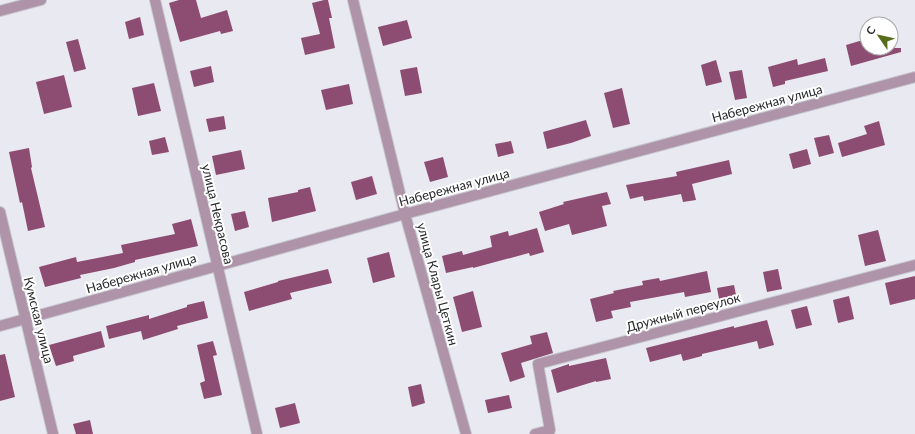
<svg xmlns="http://www.w3.org/2000/svg" width="915" height="434" font-family="Lato,sans-serif">
	<style>
		.building { fill: #8d4c71 }
		.lines { fill: none; stroke-linecap: round; stroke-linejoin: round }
		.minor-casing { stroke: #c5c6ce; stroke-width: 12 }
		.minor { stroke: #af94a9; stroke-width: 10 }
		.labels { text-anchor: middle; dominant-baseline: central; stroke-width: 4; stroke-linejoin: round; paint-order: stroke }
		.street-label { font-size: 13px; fill: #28292c; stroke: #fff }
	</style>
	<rect width="100%" height="100%" fill="#e8e9f1"/>
	<g class="building">
		<path d="M179,0H196L201,18L227,10L233,31L221,34L220,31L180,42L169,3Z"/>
		<path d="M324,0H328L332,18H329L335,48L305,55L301,38L320,34L312,3Z"/>
		<path d="M140,17L144,35L129,39L125,22Z"/>
		<path d="M407,20L412,38L383,46L378,27Z"/>
		<path d="M78,39L86,69L74,72L66,42Z"/>
		<path d="M863,40L865,48H901V52L851,66L846,45Z"/>
		<path d="M825,58L828,71L785,81V84L773,87L768,67L797,59L798,65Z"/>
		<path d="M716,60L722,82L706,86L701,65Z"/>
		<path d="M211,66L214,82L194,87L190,71Z"/>
		<path d="M417,67L422,93L405,96L400,70Z"/>
		<path d="M742,70L747,98L735,100L729,72Z"/>
		<path d="M64,75L72,107L44,114L36,82Z"/>
		<path d="M154,83L161,111L138,116L132,88Z"/>
		<path d="M349,84L353,104L326,110L321,90Z"/>
		<path d="M622,88L630,124L613,128L604,93Z"/>
		<path d="M224,116L226,129L209,132L206,119Z"/>
		<path d="M586,120L591,136L571,143L547,149L543,132Z"/>
		<path d="M879,121L885,145L842,157L838,143L867,134L864,126Z"/>
		<path d="M829,135L834,153L819,157L814,138Z"/>
		<path d="M165,137L169,152L152,155L149,141Z"/>
		<path d="M511,141L514,153L498,157L495,144Z"/>
		<path d="M29,148L32,167L31,168L45,227L28,231L22,202L20,203L9,152Z"/>
		<path d="M807,149L811,164L793,169L789,154Z"/>
		<path d="M241,150L245,169L216,175L212,156Z"/>
		<path d="M443,157L448,177L430,182L424,162Z"/>
		<path d="M729,160L732,174L692,184L696,200L683,202L681,194L644,201L643,196L630,199L626,185L677,176L676,172Z"/>
		<path d="M372,176L377,194L356,200L351,182Z"/>
		<path d="M310,187L316,211L272,222L268,198L298,192V190Z"/>
		<path d="M607,192L611,204L602,206L607,226L572,235L569,224L545,231L539,212L564,204L563,202Z"/>
		<path d="M245,211L249,227L235,231L231,214Z"/>
		<path d="M191,219L198,246L135,260V262L114,268L80,275L81,278L45,287L39,267L76,257L77,262L123,253L121,245L175,234L172,224Z"/>
		<path d="M537,228L544,252L530,256L529,253L473,268V267L446,273L442,256L462,251L463,255L492,247L490,236L508,231L509,236Z"/>
		<path d="M878,230L886,261L865,266L858,235Z"/>
		<path d="M389,252L395,277L373,283L367,258Z"/>
		<path d="M328,269L332,283L290,293L292,299L249,311L244,292L278,282V281Z"/>
		<path d="M778,269L782,289L767,292L763,272Z"/>
		<path d="M707,271L711,292L685,297L684,292L630,302L631,307L611,311L613,318L596,322L590,299L614,293L613,291L643,285L642,281L659,278L660,281Z"/>
		<path d="M915,276V299L890,305L885,283Z"/>
		<path d="M734,285L737,300L720,304L717,288Z"/>
		<path d="M473,291L482,327L462,332L453,297Z"/>
		<path d="M849,296L854,319L838,323L833,300Z"/>
		<path d="M204,301L208,318L177,326L178,329L143,340L141,331L109,339L106,326L149,315V319L187,307V305Z"/>
		<path d="M807,306L812,325L796,329L791,310Z"/>
		<path d="M767,320L774,345L759,349L757,341L702,354V356L683,361L681,354L650,362L646,348L734,326V328Z"/>
		<path d="M101,331L105,347L73,356L74,361L56,366L49,345Z"/>
		<path d="M547,332L553,353L521,363L525,377L510,382L501,353L532,344L530,336Z"/>
		<path d="M213,341L217,355L213,356L222,395L204,399L200,383L205,381L197,345Z"/>
		<path d="M5,354L15,397L0,401V355Z"/>
		<path d="M606,358L611,379L596,382V381L557,393L551,370L569,364V366Z"/>
		<path d="M421,384L425,403L412,407L408,387Z"/>
		<path d="M509,395L512,408L488,413L485,400Z"/>
		<path d="M295,403L300,423L280,428L275,408Z"/>
		<path d="M90,420L93,434H76L73,424Z"/>
	</g>
	<g class="lines">
		<g class="minor-casing">
			<g id="minor">
				<path d="M155,0L257,434"/>
				<path d="M353,0L405,214L466,434"/>
				<path d="M0,11L41,0"/>
				<path d="M0,212L53,434"/>
				<path d="M0,326L405,214L915,77"/>
				<path d="M535,434L550,430L538,364L915,265"/>
			</g>
		</g>
		<use href="#minor" class="minor"/>
	</g>
	<g class="labels">
		<g class="street-label">
			<text transform="translate(767 103) rotate(-15)">Набережная улица</text>
			<text transform="translate(454 187) rotate(-15)">Набережная улица</text>
			<text transform="translate(218 214) rotate(77)">улица Некрасова</text>
			<text transform="translate(141 273) rotate(-16)">Набережная улица</text>
			<text transform="translate(438 284) rotate(75)">улица Клары Цеткин</text>
			<text transform="translate(683 312) rotate(-15)">Дружный переулок</text>
			<text transform="translate(39 320) rotate(76)">Кумская улица</text>
		</g>
	</g>
	<g transform="translate(879 36) rotate(304)"><circle r="19" fill="#ffffff" stroke="#a9a9ab"/>
	<path d="M0-3L7 15L0 10L-7 15Z" fill="#586d1c"/>
	<text y="-6" font-size="11" font-weight="bold" text-anchor="middle" fill="#28292c">С</text>
	</g>
</svg>
